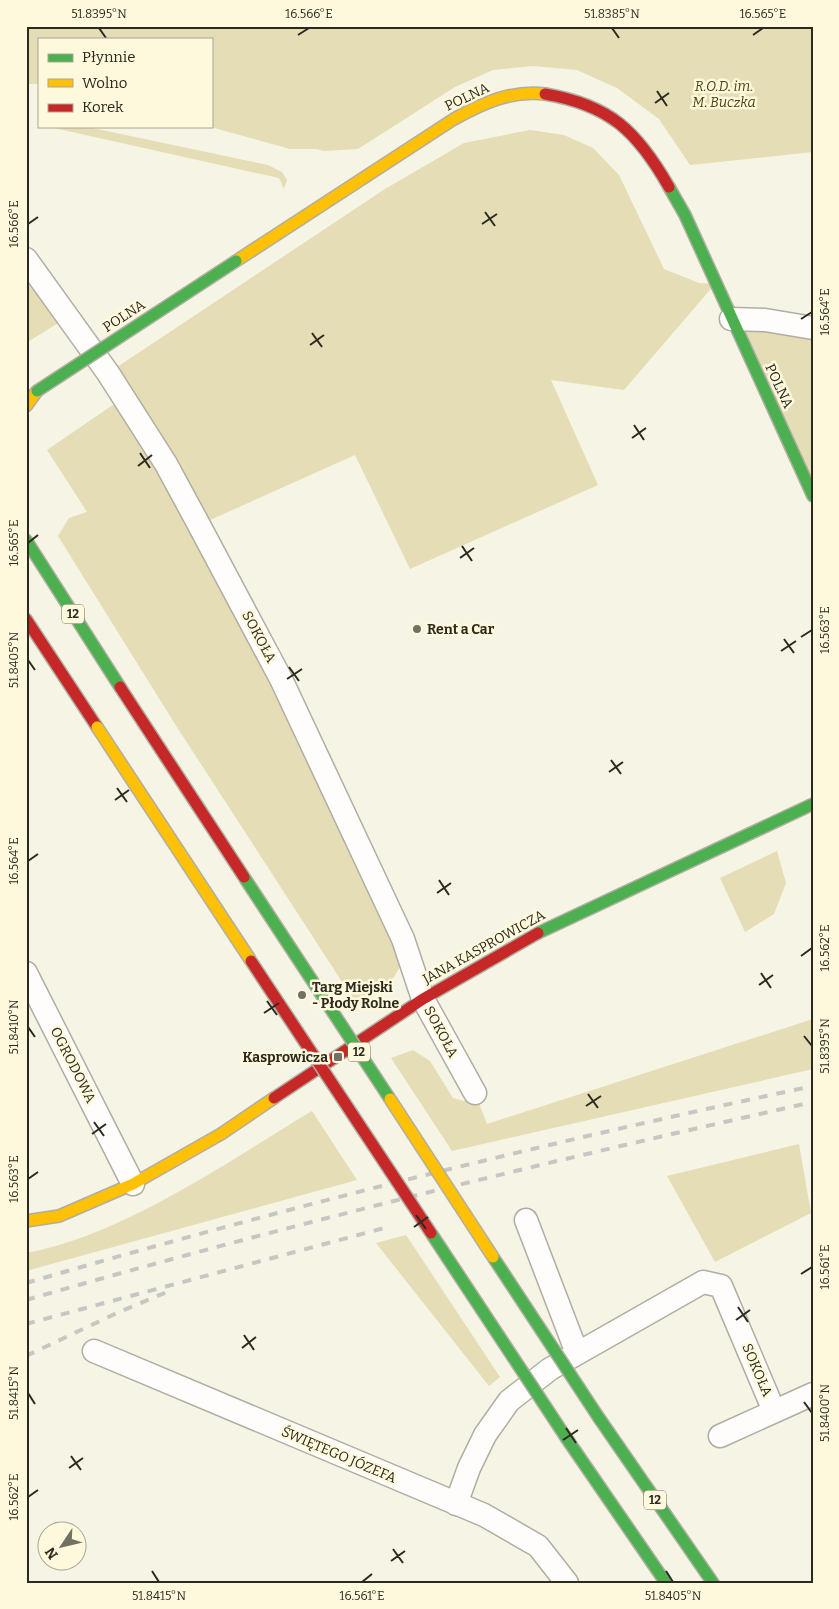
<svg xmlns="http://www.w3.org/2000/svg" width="839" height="1609" font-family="Bitter,serif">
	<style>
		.green { fill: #e5ddb5 }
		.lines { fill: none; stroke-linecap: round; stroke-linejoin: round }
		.street-casing { stroke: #b0aea2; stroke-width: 25 }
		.fast-casing { stroke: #b0aea2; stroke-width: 14 }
		.slow-casing { stroke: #b0aea2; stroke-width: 14 }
		.jam-casing { stroke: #b0aea2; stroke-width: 14 }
		.street { stroke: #fefdfb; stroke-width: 22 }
		.fast { stroke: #4caf50; stroke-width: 11 }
		.slow { stroke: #ffc107; stroke-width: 11 }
		.jam { stroke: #c62828; stroke-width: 11 }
		.rail { stroke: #c6c6c2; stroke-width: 4; stroke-dasharray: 9 9; stroke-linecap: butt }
		.fast-bridge-casing { stroke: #b0aea2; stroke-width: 14; stroke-linecap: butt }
		.slow-bridge-casing { stroke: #b0aea2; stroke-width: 14; stroke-linecap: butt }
		.jam-bridge-casing { stroke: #b0aea2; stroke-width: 14; stroke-linecap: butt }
		.fast-bridge { stroke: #4caf50; stroke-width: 11 }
		.slow-bridge { stroke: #ffc107; stroke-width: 11 }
		.jam-bridge { stroke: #c62828; stroke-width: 11 }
		.ticks { fill: none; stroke: #2c2a1f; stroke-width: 2 }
		.poi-dot { fill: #737164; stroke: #fef9dd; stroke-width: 2 }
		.labels { text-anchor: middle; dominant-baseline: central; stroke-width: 5; stroke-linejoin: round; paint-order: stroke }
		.shield { fill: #fef9dd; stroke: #6b6858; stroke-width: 1 }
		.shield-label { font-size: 12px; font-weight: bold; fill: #2c2a1f }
		.park-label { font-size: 14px; font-style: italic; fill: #4e4414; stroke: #fef9dd }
		.street-label { font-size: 14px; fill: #2c2a1f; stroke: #fef9dd }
		.poi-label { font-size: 14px; font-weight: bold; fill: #2c2a1f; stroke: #fef9dd; text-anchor: start }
		.neatline { fill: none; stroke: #2c2a1f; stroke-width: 2 }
		.ticks-label { font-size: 12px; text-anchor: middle; fill: #2c2a1f }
	</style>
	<rect width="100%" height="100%" fill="#f6f4e5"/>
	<g class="green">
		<path d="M26,26H813V152L690,165L659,119L617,88L577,70L533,66L493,70L455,87L358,149L324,151L316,149H290L207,126H211V39H39V84H26Z"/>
		<path d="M45,126H83L268,165L282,172L287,180L284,189L279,178Z"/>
		<path d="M530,130L564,135L593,148L619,175L664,269L699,283L715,284L624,390L551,380L598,485L410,569L355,455L199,525L403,962L394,977L357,1005L175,724L58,536L69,518L87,512L47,450L123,398L108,373L385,189L464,143Z"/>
		<path d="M26,259L68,317L26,343Z"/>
		<path d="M731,319L813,328V496Z"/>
		<path d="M777,851L786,883L774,914L745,932L720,878Z"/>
		<path d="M813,1019V1069L452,1151L391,1058L413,1050L430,1061L453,1098L464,1101L475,1093L487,1124Z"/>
		<path d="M312,1111L357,1180L26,1271V1253C126,1234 225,1163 312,1111Z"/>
		<path d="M799,1144L811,1213L715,1262L667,1176Z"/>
		<path d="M406,1235L500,1377L489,1386L376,1243Z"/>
	</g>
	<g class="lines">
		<g class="street-casing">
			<g id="street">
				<path d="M26,259L108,373L166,464L199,525L281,679L403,939L423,999L475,1093"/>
				<path d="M731,319L765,320L813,328"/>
				<path d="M26,973L133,1184"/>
				<path d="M526,1220L577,1353"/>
				<path d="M94,1351L484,1515L538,1546L567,1583"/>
				<path d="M720,1436L813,1394"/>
				<path d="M456,1504L469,1468L485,1435L509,1401L550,1369L703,1282L721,1286L774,1411"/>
			</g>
		</g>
		<g class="fast-casing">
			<g id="fast">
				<path d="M669,187L685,215L813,496"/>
				<path d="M26,540L120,687"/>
				<path d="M538,933L813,804"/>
				<path d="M599,1418L713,1583"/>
				<path d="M567,1439L666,1583"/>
			</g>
		</g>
		<g class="slow-casing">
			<g id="slow">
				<path d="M236,261L454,119C483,103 511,90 545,94"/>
				<path d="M26,406L37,391"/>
				<path d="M26,1221L59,1216L133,1184L221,1134L274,1098"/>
			</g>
		</g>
		<g class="jam-casing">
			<g id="jam">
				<path d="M545,94C610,105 637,131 669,187"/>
				<path d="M26,619L97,727"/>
				<path d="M274,1098L423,999L538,933"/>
			</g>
		</g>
		<use href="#street" class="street"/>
		<use href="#fast" class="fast"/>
		<use href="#slow" class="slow"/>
		<use href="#jam" class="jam"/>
		<g class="rail">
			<path d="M26,1283C286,1207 548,1142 813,1086"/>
			<path d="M26,1300C286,1225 549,1161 813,1102"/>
			<path d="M26,1324L388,1227"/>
			<path d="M26,1356L119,1312L167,1292"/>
		</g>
		<g class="fast-bridge-casing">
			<g id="fast-bridge">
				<path d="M37,391L236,261"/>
				<path d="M244,877L390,1099"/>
				<path d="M431,1233L567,1439"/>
				<path d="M493,1257L599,1418"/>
			</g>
		</g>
		<g class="slow-bridge-casing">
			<g id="slow-bridge">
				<path d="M97,727L251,961"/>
				<path d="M390,1099L493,1257"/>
			</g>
		</g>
		<g class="jam-bridge-casing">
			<g id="jam-bridge">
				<path d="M120,687L244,877"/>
				<path d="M251,961L431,1233"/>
			</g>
		</g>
		<use href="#fast-bridge" class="fast-bridge"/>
		<use href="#slow-bridge" class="slow-bridge"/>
		<use href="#jam-bridge" class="jam-bridge"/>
	</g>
	<path class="ticks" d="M99,28L106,38M612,28L619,38M298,35L309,28M753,35L763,28M657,91L667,106M655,103L669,93M485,212L495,226M28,224L38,217M482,224L497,214M801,319L812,312M312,333L322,347M310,345L324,335M634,425L644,440M632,438L646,428M140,453L150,468M138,466L152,455M28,543L38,535M462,546L472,561M460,558L474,548M801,637L812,630M784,639L794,653M781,651L796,641M28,660L35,670M289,667L299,681M287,679L302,669M611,760L621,774M609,772L623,762M117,788L127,802M115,800L129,790M28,861L38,854M439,880L449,895M437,893L451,883M801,956L812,948M761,973L771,988M759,985L773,975M267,1001L277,1015M264,1013L279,1003M28,1027L35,1037M804,1036L812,1046M588,1094L598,1108M586,1106L601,1096M94,1122L104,1136M92,1134L106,1124M28,1179L38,1172M416,1215L426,1229M414,1227L428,1217M801,1274L812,1267M738,1307L748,1322M736,1320L750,1310M244,1335L254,1350M242,1348L256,1337M28,1393L35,1404M804,1402L812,1413M566,1428L576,1443M563,1440L578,1430M71,1456L81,1470M69,1468L83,1458M28,1497L38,1490M393,1549L403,1563M391,1561L405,1551M152,1571L159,1582M666,1571L673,1582M362,1582L372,1574"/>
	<g class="poi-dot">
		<circle cx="417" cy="629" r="5"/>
		<circle cx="302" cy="995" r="5"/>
		<rect x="333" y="1052" width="10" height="10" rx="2.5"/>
	</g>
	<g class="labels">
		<g class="shield">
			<rect x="62" y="604.5" width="22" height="19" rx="4"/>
			<rect x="348" y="1042.5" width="22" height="19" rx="4"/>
			<rect x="644" y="1490.5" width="22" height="19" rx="4"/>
		</g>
		<g class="shield-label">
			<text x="73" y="614">12</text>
			<text x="359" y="1052">12</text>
			<text x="655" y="1500">12</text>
		</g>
		<g class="park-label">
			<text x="724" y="86">R.O.D. im.<tspan x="724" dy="16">M. Buczka</tspan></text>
		</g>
		<g class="street-label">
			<text transform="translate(467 97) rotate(-25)">POLNA</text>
			<text transform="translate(124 316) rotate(-33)">POLNA</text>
			<text transform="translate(779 386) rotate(65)">POLNA</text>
			<text transform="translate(259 637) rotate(62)">SOKOŁA</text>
			<text transform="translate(484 947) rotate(-29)">JANA KASPROWICZA</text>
			<text transform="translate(441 1032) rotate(62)">SOKOŁA</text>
			<text transform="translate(73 1065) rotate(63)">OGRODOWA</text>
			<text transform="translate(757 1370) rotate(67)">SOKOŁA</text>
			<text transform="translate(339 1455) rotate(23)">ŚWIĘTEGO JÓZEFA</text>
		</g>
		<g class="poi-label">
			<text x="427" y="629">Rent a Car</text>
			<text x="312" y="987">Targ Miejski<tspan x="312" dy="16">- Płody Rolne</tspan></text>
			<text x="328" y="1057" text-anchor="end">Kasprowicza</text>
		</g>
	</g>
	<rect width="839" height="1609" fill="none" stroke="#fef9dd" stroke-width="55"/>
	<rect x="38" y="38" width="175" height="90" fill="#fef9dd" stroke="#aaa691"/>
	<rect x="48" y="54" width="25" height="8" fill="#4caf50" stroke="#aaa691"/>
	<text x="82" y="62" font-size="15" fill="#2c2a1f">Płynnie</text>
	<rect x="48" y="79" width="25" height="8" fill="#ffc107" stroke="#aaa691"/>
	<text x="82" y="88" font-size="15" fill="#2c2a1f">Wolno</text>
	<rect x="48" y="104" width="25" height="8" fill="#c62828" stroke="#aaa691"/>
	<text x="82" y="112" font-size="15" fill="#2c2a1f">Korek</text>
	<g transform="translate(62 1546) rotate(235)"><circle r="24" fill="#fef9dd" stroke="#aaa691"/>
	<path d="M0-4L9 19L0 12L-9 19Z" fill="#737164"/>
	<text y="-8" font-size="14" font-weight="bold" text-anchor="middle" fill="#2c2a1f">N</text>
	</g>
	<rect x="28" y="28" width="784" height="1554" class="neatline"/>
	<g class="ticks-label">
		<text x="99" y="18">51.8395°N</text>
		<text x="309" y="18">16.566°E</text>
		<text x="612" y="18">51.8385°N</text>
		<text x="763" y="18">16.565°E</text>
		<text transform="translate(14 224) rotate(-90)" y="4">16.566°E</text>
		<text transform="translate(825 312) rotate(-90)" y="4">16.564°E</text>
		<text transform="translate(14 543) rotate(-90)" y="4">16.565°E</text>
		<text transform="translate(825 630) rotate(-90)" y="4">16.563°E</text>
		<text transform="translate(14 660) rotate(-90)" y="4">51.8405°N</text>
		<text transform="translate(14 861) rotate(-90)" y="4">16.564°E</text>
		<text transform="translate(825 948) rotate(-90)" y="4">16.562°E</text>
		<text transform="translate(14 1027) rotate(-90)" y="4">51.8410°N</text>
		<text transform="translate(825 1046) rotate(-90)" y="4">51.8395°N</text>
		<text transform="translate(14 1179) rotate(-90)" y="4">16.563°E</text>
		<text transform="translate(825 1267) rotate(-90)" y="4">16.561°E</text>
		<text transform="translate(14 1393) rotate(-90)" y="4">51.8415°N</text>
		<text transform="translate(825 1413) rotate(-90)" y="4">51.8400°N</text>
		<text transform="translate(14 1497) rotate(-90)" y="4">16.562°E</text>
		<text x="159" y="1600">51.8415°N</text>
		<text x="362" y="1600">16.561°E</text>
		<text x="673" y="1600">51.8405°N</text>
	</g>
</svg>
